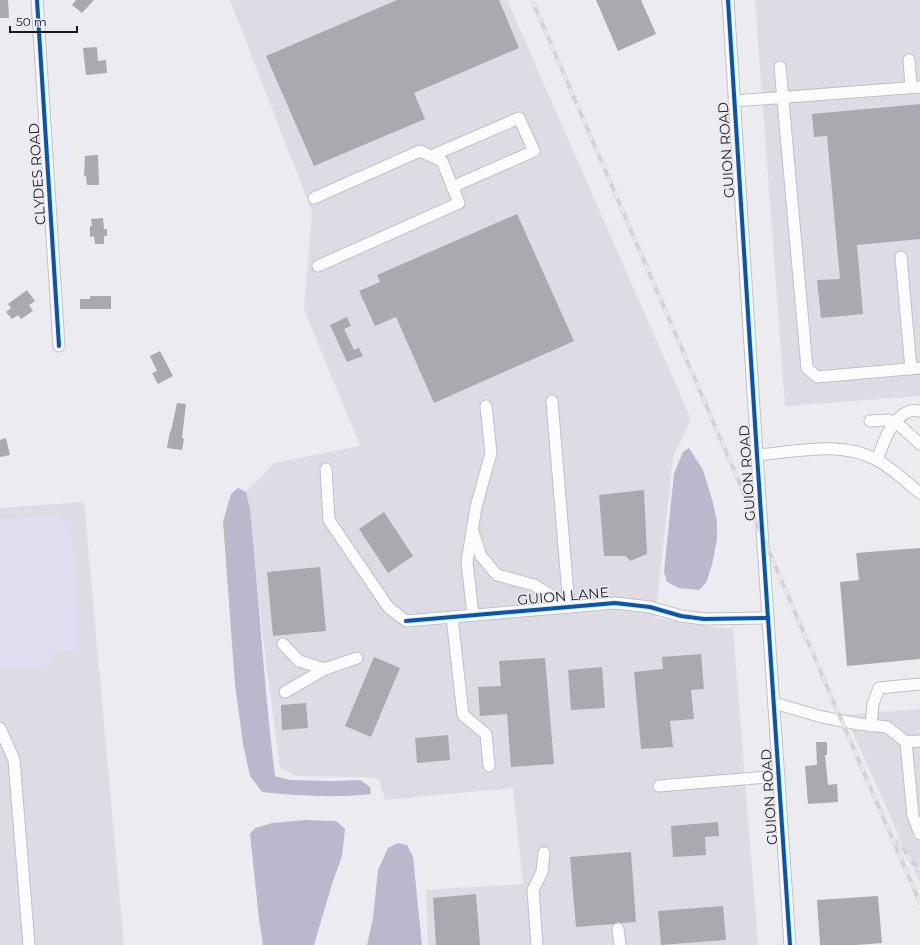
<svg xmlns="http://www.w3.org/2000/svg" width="920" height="945" font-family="Montserrat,sans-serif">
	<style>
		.built { fill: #dddbe4 }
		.green { fill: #e1dcef }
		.water { fill: #bdb7cd }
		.building { fill: #aba8af }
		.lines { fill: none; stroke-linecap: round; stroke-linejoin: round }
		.minor-casing { stroke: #c1c1c3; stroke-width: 13 }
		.minor { stroke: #fcfcfd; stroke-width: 11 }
		.rail-casing { stroke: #d3d3d5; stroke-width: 4 }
		.rail { stroke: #ebeaf0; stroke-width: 2.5; stroke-dasharray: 8; stroke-linecap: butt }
		.cycleway-casing { stroke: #ebeaf0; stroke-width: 6 }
		.cycleway { stroke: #0057b8; stroke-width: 4 }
		.labels { text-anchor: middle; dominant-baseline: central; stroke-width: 3; stroke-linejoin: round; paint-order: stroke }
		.street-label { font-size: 14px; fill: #1a191b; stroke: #ebeaf0 }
	</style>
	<rect width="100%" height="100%" fill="#ecebef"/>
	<g class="built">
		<path d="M230,0H507L691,419L673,457L655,618L727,629L733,627L758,945H428L426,890L523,884L513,788L385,800L379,779L365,777L297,776L280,768L263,639L250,509L246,492L274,463L360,446L304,309L312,212Z"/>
		<path d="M755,0H920V396L785,406Z"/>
		<path d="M84,502L124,945H0V508Z"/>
		<path d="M920,709V883L845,715Z"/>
	</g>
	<path class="green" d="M58,515L71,527L79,650L56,652L49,663L35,669L0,668V519Z"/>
	<g class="water">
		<path d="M689,448L703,470L713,503L717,522V539L712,565L706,583L699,590L679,588L667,582L664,572L674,474L683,452Z"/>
		<path d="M238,488L246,492L250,509C259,598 264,687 275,776L289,780L332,781L360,780L370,787L371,794C335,798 298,796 262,792L250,776L243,744L235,684L223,522L231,494Z"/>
		<path d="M305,820L336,821L345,829L342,856L332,884L314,945H263L259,919L250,834L255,828L272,823Z"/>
		<path d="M398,843L407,845L413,857L422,945H367L373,918L378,870L388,848Z"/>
	</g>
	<g class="building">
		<path d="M0,0H8L9,18H0Z"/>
		<path d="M76,0H94L82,13L72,5Z"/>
		<path d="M397,0H499L519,48L414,93L425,119L314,166L266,56Z"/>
		<path d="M596,0H641L656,34L618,51Z"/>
		<path d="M97,47L98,61L106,60L107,73L86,75L83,48Z"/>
		<path d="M920,104V239L857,245L863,314L821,318L817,280L840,279L827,136L814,137L812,114Z"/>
		<path d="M98,155L99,185H87L86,176H84L85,156Z"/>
		<path d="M517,214L574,341L434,403L396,317L375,326L359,291L380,282L377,275Z"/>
		<path d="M103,218L104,229H107V236H104V244H95L94,236L90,237V226H92L91,219Z"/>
		<path d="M27,290L35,301L29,305L33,311L21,319L18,315L12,319L6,312L11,308L8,304Z"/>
		<path d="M90,296H111V309H80V299H90Z"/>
		<path d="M347,317L351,326L344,329L354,350L359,348L363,356L347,362L330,325Z"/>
		<path d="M160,351L173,376L158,384L152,373L157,371L150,356Z"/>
		<path d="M177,403L186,404L182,438L184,439L182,450L167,448L170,431H171Z"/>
		<path d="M6,438L10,455L0,457V440Z"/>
		<path d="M644,490L647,554L630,561L626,556H604L599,495Z"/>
		<path d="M384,512L413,556L388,573L359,529Z"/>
		<path d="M920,548V659L847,666L840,582L859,580L856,553Z"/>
		<path d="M320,567L326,631L273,636L267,572Z"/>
		<path d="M701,654L704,689L691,690L694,719L670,721L673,747L641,749L634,672L663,669L662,657Z"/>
		<path d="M374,657L400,668L371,737L345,726Z"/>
		<path d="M545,658L554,764L511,767L507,714L480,716L478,687L501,686L499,661Z"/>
		<path d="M602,667L605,708L571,710L568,670Z"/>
		<path d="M306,703L308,728L282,730L281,705Z"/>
		<path d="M448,735L450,760L417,763L415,738Z"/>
		<path d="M816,742H827V755H825L828,785L837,784L838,802L808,804L805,766L817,765Z"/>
		<path d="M718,822L719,836L705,837L706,855L673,857L671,826Z"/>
		<path d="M631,852L636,922L621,923L618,922L614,924L576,927L570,857Z"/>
		<path d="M476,894L480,945H436L433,898Z"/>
		<path d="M878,896L882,943L856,945H820L817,900Z"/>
		<path d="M723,906L726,940L661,945L658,911Z"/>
	</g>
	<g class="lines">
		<g class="minor-casing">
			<g id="minor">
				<path d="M37,0L59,346"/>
				<path d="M728,0L757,455L790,945"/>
				<path d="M909,60L911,87"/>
				<path d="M780,67L807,368L817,377L920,368"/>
				<path d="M734,101L920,87"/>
				<path d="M431,156L519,118L534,151L452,187"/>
				<path d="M314,198L420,151L442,161L459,203L318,266"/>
				<path d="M901,257L911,369"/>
				<path d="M552,401L569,607"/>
				<path d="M870,421L888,420L896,422L920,444"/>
				<path d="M757,455C795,452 841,440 877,460C892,468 906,482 920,493"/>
				<path d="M877,460C883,443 892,417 910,411C913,410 917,411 920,411"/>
				<path d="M326,469L329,520L388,607L406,621L615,603L650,607L681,616L704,619L768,618"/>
				<path d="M473,532L481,556L497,575L534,585L569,607"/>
				<path d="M473,615L467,562L476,507L491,453L486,406"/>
				<path d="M452,617L463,715L486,734L489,766"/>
				<path d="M283,644L299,661L325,669L285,692"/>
				<path d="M325,669L357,658"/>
				<path d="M774,703L822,717L859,724L887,727L906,742L913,816L920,834"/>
				<path d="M871,726L873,704L879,688L920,684"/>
				<path d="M0,728L14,760L29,945"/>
				<path d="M906,742L920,741"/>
				<path d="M659,786L779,776"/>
				<path d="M618,929L620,945"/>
				<path d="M537,945L533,890L542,872L544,853"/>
			</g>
		</g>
		<use href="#minor" class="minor"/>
		<g class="rail-casing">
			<g id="rail">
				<path d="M532,0L920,903"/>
				<path d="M898,841L913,863L920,870"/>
			</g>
		</g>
		<use href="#rail" class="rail"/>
		<g class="cycleway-casing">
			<g id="cycleway">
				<path d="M37,0L59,346"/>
				<path d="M728,0L757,455L790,945"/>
				<path d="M406,621L615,603L650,607L681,616L704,619L768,618"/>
			</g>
		</g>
		<use href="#cycleway" class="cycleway"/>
	</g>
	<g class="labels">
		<g class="street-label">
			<text transform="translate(726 150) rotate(-94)">GUION ROAD</text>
			<text transform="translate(37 174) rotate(-94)">CLYDES ROAD</text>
			<text transform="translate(747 473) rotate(-94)">GUION ROAD</text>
			<text transform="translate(563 596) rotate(-5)">GUION LANE</text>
			<text transform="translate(769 797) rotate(-94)">GUION ROAD</text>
		</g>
	</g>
	<path d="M10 26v6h67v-6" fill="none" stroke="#1a191b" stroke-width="2"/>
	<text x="16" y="26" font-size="12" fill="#1a191b" stroke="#ebeaf0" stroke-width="3" paint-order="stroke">50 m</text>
</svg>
